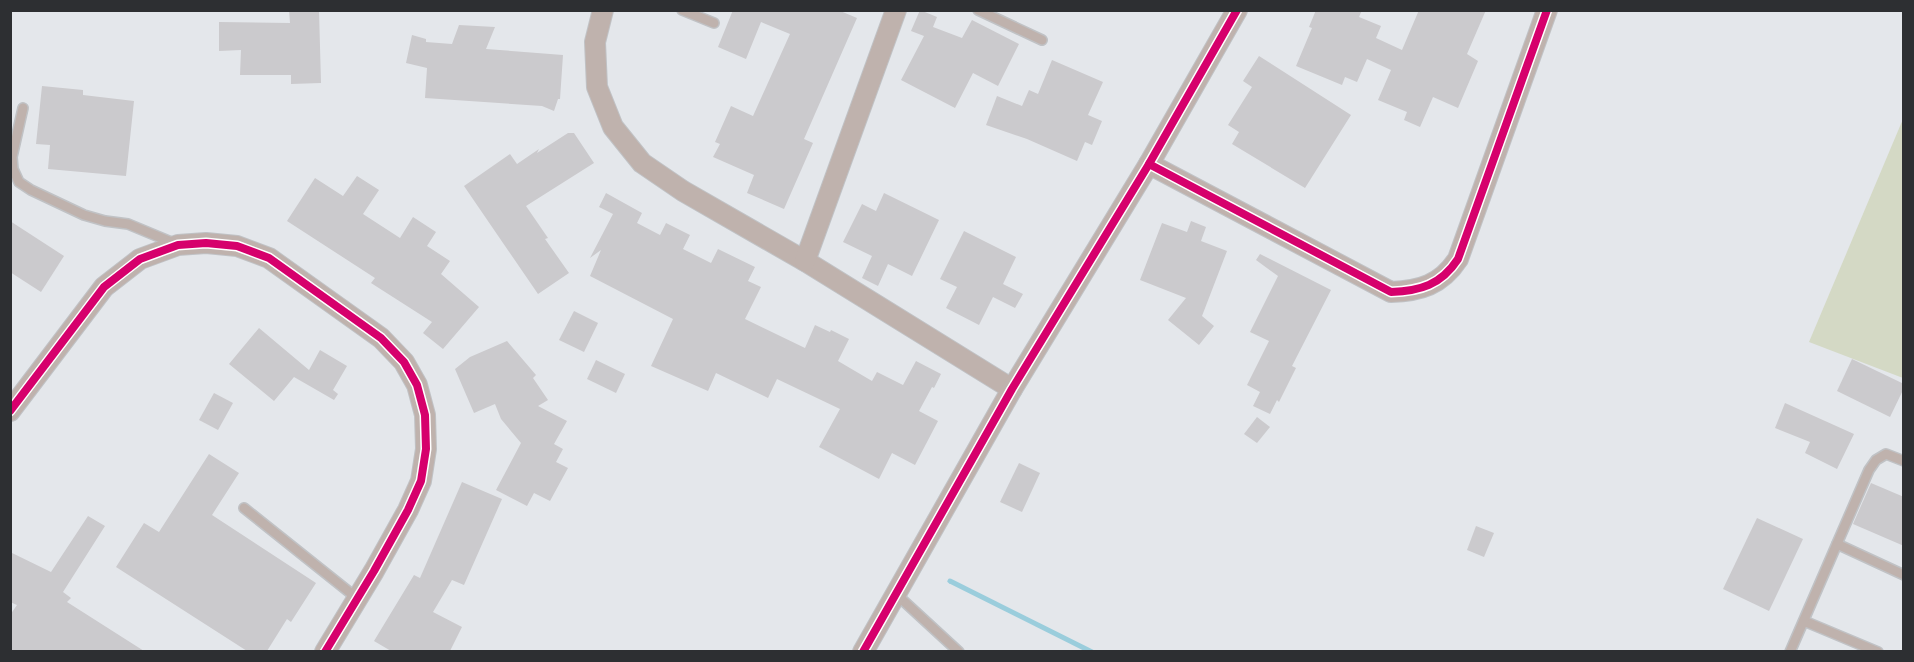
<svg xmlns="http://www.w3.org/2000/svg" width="1914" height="662" font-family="Raleway,sans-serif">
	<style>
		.green { fill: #d4d9c5 }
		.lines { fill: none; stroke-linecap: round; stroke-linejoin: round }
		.stream { stroke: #9acddc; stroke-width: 5 }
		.building { fill: #cbcacd }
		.lane-casing { stroke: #c0c2c5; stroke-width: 12 }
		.street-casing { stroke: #c0c2c5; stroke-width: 22 }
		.lane { stroke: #bfb2ad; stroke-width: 9 }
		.street { stroke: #bfb2ad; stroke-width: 20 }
		.cycleway-casing { stroke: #fff; stroke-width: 11 }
		.cycleway { stroke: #d6006c; stroke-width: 8 }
	</style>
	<rect width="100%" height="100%" fill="#e4e7eb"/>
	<path class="green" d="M1903,119V378L1809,342Z"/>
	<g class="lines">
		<path class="stream" d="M950,581L1092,652"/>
	</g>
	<g class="building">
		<path d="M289,10H319L321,83L291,84V75H240L241,50L219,51V22L290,23Z"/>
		<path d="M733,10H838L857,18L804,139L813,143L784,209L747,193L754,175L713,157L720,144L715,142L731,106L753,116L790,34L761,22L746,59L718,47Z"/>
		<path d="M920,10L937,17L933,27L962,38L972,20L1019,44L998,86L973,73L955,108L901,80L924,36L911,31Z"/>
		<path d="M1316,10H1362L1359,17L1381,26L1376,38L1402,50L1419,10H1486L1467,54L1478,61L1458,108L1433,97L1420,127L1404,120L1407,112L1378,100L1391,70L1367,59L1357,82L1345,77L1342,85L1296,66L1312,28L1309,27Z"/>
		<path d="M459,25L495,27L486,49L563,55L560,99H558L554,111L542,106L425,98L427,68L406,63L412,35L426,39V42L452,44Z"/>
		<path d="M1259,56L1351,115L1305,188L1232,144L1239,132L1228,125L1252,87L1243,81Z"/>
		<path d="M1052,60L1103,82L1088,115L1102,121L1092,145L1085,142L1077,161L1027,139L986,125L997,96L1022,106L1029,90L1038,94Z"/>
		<path d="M42,86L83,90V95L134,101L126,176L48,169L50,145L36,144Z"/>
		<path d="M568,133H574L594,163L526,206L548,238L545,239L569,273L538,294L464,186L510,154L517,164L539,149L537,153Z"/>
		<path d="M357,176L379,190L363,214L400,238L413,217L436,232L427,246L450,261L441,274L479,307L443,349L423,333L432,322L371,283L375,278L287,221L315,178L343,196Z"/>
		<path d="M606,193L642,213L637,223L660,235L666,223L690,235L683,249L711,263L718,249L755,267L748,281L761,287L745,319L805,348L815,325L830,332L831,330L849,339L838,361L872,381L877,372L903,385L916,361L941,374L934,388L932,387L919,411L938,421L915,465L892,453L879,479L819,447L840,409L777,379L768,398L716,373L708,391L651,366L673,319L590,276L601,250L590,258L613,214L599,207Z"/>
		<path d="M884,193L939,220L912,276L888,264L878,286L862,278L872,256L843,242L862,204L876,211Z"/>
		<path d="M10,221L64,256L41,292L10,272Z"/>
		<path d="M1191,221L1206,227L1201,241L1227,251L1202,316L1214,326L1199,345L1168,320L1186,298L1140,280L1162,223L1187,232Z"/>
		<path d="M964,231L1016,257L1003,284L1023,294L1015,308L993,297L979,325L946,308L957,287L940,279Z"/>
		<path d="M1260,254L1331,290L1292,366L1296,368L1279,402L1277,400L1270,414L1253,406L1260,392L1247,385L1269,341L1250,332L1278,276L1256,260Z"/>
		<path d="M574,311L598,323L584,352L559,340Z"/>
		<path d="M259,328L309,370L320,350L347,366L333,390L338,394L334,400L294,377L274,401L229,364Z"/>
		<path d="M507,341L536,375L533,378L548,400L538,406L567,421L554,444L563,449L556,462L568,468L550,501L534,493L527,506L496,490L521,443L501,419L495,404L474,413L455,369L470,357Z"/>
		<path d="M1852,359L1904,384V388L1890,417L1837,391Z"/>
		<path d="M596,360L625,374L616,393L587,379Z"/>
		<path d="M214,393L233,403L218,430L199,420Z"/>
		<path d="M1785,403L1854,434L1837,469L1805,453L1810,442L1775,428Z"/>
		<path d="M1257,417L1270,427L1257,443L1244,434Z"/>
		<path d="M209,454L239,473L212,515L316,583L291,622L287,619L267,651H247L116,567L144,523L159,532Z"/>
		<path d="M1019,463L1040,473L1022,512L1000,502Z"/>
		<path d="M462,482L502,499L464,585L452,580L433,612L462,627L450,651H391L374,641L414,575L420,578Z"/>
		<path d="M1871,483L1904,497V546L1853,524Z"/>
		<path d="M88,516L105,526L63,592L71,598L67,602L144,651H10V615L17,605L10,602V552L51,572Z"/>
		<path d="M1757,518L1803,539L1769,611L1723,589Z"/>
		<path d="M1476,526L1494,533L1484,557L1467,550Z"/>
	</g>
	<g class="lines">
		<g class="lane-casing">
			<g id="lane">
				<path d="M682,10L714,23"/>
				<path d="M978,10L1042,40"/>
				<path d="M23,108L12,157L13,169L19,182L31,190L84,215L105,221L128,224L176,244"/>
				<path d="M244,508L358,599"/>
				<path d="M1837,544L1904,575"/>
				<path d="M896,594L959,652"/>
				<path d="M1804,621L1878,652"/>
				<path d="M1790,652L1869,470L1876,460L1886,454L1904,461"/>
			</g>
		</g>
		<g class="street-casing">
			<g id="street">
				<path d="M603,10L595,42L597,87L613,127L642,163L683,191L805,261L1012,389"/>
				<path d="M1149,164L1391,292C1420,291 1441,285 1458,259L1547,10"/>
				<path d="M805,261L896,10"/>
				<path d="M10,411L104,287L140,259L178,245L206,243L237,246L269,258L381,338L404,362L417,385L425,415L426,449L421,481L408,510L374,571L325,652"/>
				<path d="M863,652L1012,389L1149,164L1237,10"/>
			</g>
		</g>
		<use href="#lane" class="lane"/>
		<use href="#street" class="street"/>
		<g class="cycleway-casing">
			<g id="cycleway">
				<path d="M1149,164L1391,292C1420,291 1441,285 1458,259L1547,10"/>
				<path d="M10,411L104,287L140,259L178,245L206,243L237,246L269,258L381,338L404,362L417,385L425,415L426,449L421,481L408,510L374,571L325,652"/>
				<path d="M863,652L1012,389L1149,164L1237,10"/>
			</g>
		</g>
		<use href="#cycleway" class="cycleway"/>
	</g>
	<rect width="1914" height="662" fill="none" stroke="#2d2f32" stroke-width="24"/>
</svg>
